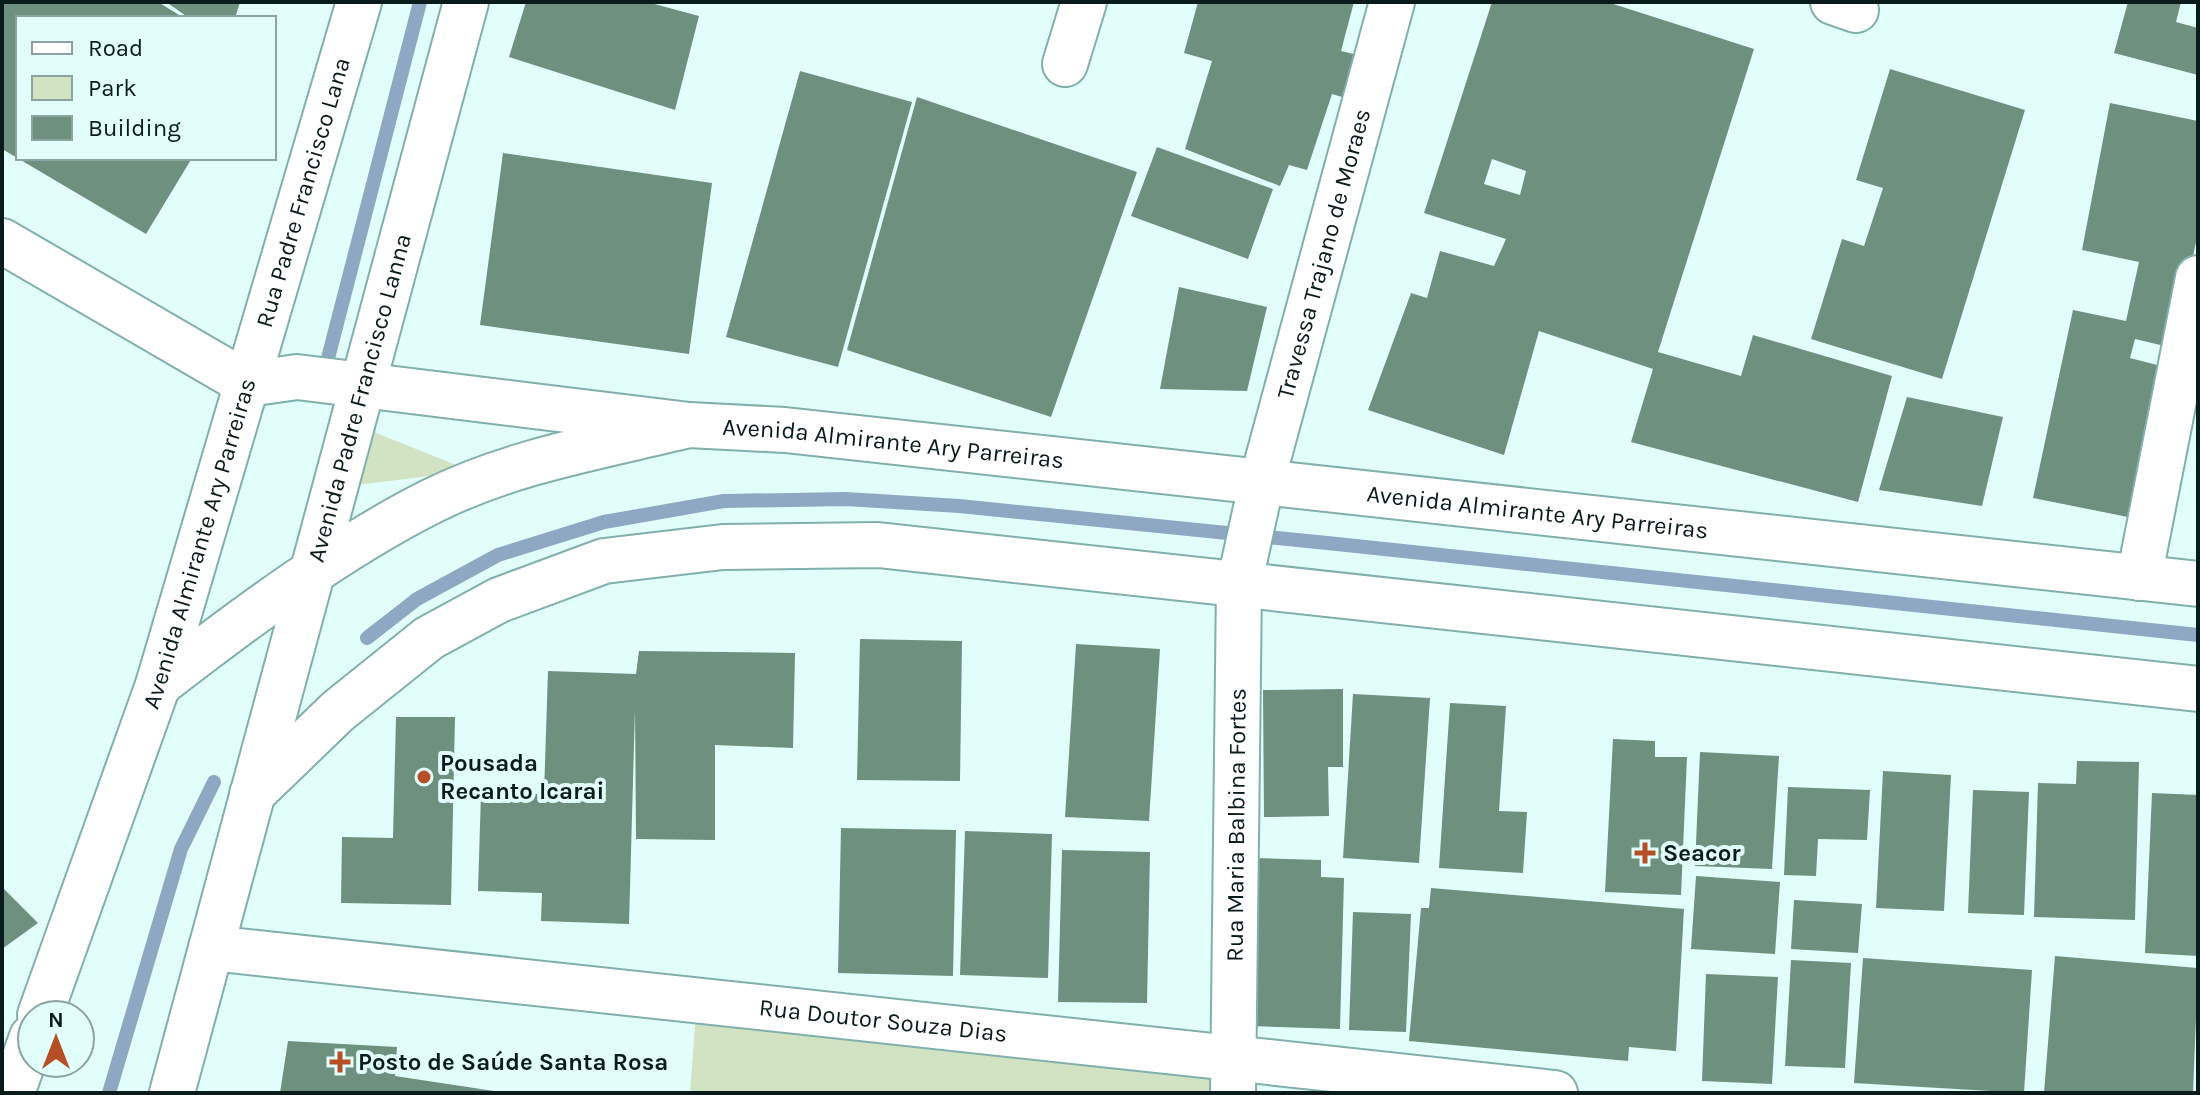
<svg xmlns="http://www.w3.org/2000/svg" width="2200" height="1095" font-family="Karla,sans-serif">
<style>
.green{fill:#d2e3c4}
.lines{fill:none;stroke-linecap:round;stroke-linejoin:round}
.stream{stroke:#8ea7c2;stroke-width:14}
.building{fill:#6e907e;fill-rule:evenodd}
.minor-casing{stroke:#81afac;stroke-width:48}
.major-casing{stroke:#81afac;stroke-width:48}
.minor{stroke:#fff;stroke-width:44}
.major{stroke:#fff;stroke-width:44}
.poi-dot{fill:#b54f25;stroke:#e1fefb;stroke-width:3}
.labels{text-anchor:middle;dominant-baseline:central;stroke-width:8;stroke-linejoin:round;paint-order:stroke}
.street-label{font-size:24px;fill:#091c1b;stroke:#e1fefb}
.poi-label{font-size:24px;font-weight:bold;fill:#091c1b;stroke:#e1fefb;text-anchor:start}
</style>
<rect width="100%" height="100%" fill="#e1fefb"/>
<g class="green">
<polygon points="364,428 471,471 348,486"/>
<polygon points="697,1000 1233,1058 1233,1093 690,1093"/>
</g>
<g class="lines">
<g class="stream">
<polyline points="326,366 420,2"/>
<polyline points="367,638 417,599 498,555 604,522 724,501 846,499 959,506 1337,544 2198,635"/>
<polyline points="109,1093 181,849 214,782"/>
</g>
</g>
<g class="building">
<polygon points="2,2 158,2 184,18 18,18 18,158 192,158 146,234 2,149"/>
<polygon points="166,2 240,2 235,18 189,18"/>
<polygon points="526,2 647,2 699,16 675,110 509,57"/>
<polygon points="1198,2 1354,2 1341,51 1366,57 1352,100 1332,94 1307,170 1289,165 1280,186 1185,149 1212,61 1184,53"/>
<path d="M1492 2H1607L1754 49 1658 352 1741 376 1753 335 1892 376 1858 502 1631 442 1653 369 1539 331 1504 455 1368 410 1411 293 1427 298 1440 251 1494 266 1506 239 1424 213ZM1492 159 1526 171 1520 195 1484 184Z"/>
<polygon points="2128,2 2181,2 2176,22 2198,28 2198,75 2114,53"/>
<polygon points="1890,69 2025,110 1942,379 1811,339 1842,239 1864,246 1883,188 1856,180"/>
<polygon points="800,71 912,102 838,367 726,337"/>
<polygon points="917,97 1137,172 1051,417 847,350"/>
<polygon points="2110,103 2198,121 2198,233 2173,348 2135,339 2130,358 2161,366 2133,518 2033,498 2073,310 2126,321 2139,262 2082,250"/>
<polygon points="1157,147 1273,189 1248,259 1131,216"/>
<polygon points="503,153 712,183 689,354 480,325"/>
<polygon points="1179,287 1267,307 1247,391 1160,389"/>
<polygon points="1907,397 2003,417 1982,506 1879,490"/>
<polygon points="860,639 962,641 960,781 857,780"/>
<polygon points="1076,644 1160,649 1149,821 1065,817"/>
<polygon points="639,651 795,653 793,748 715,745 715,840 636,839 635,709 629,924 541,921 542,893 478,891 481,793 544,794 548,671 636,674"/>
<polygon points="1343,689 1343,767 1328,767 1329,816 1264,817 1263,690"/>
<polygon points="1353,694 1430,698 1419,863 1343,858"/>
<polygon points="1450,703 1506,706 1499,811 1527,812 1523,873 1439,868"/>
<polygon points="396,717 455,717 451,905 341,903 342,837 393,838"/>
<polygon points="1613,739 1655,741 1655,757 1687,757 1681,895 1605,892"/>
<polygon points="1700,752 1779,756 1772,869 1695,866"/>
<polygon points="2077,761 2139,762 2135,920 2034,917 2038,783 2076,784"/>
<polygon points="1883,771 1951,775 1944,911 1876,908"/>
<polygon points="1788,787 1870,790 1867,840 1818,839 1816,876 1784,875"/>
<polygon points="1973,790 2029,792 2024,915 1968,913"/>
<polygon points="2152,793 2198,795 2198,956 2145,953"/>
<polygon points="841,828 956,830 953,976 838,973"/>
<polygon points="965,831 1052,834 1048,978 960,975"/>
<polygon points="1062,850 1150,852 1147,1003 1058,1002"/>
<polygon points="1255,858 1321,860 1321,877 1344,878 1340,1029 1251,1026"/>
<polygon points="1696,876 1780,882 1775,954 1691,949"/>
<polygon points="2,887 38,923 2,949"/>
<polygon points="1431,888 1684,909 1676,1051 1629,1047 1628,1061 1409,1041 1421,908 1429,908"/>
<polygon points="1794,900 1862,904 1858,953 1791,949"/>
<polygon points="1353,912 1411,914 1406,1032 1349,1030"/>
<polygon points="2055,956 2198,968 2193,1093 2044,1093"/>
<polygon points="1863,958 2032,970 2024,1093 1854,1083"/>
<polygon points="1791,960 1851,963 1845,1068 1785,1066"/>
<polygon points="1706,974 1778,977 1772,1084 1702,1081"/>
<polygon points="288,1041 397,1047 395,1076 507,1093 280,1093"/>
</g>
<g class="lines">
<defs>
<g id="minor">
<polyline points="1833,2 1856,10"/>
<polyline points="1065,64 1084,2"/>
<path id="s1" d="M2 241 248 384 297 377 689 425 785 430 2198 584"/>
<polyline points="2139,578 2198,278"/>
<polyline points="252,794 338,711 429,638 499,600 604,561 723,547 878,545 2198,689"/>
<path id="s2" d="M211 948 1555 1093"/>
<path id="s3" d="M1233 1093 1239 585 1262 481 1392 2"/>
</g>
<g id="major">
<path d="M158 685C241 621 338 548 432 501 512 461 603 446 689 425"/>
<path id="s4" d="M40 1015 158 685 359 2"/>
<polyline points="12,1093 32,1037"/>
<path id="s5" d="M172 1093 466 2"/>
</g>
</defs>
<use href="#minor" class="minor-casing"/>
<use href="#major" class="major-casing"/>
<use href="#minor" class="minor"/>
<use href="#major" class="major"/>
</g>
<g class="poi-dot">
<circle cx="424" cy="777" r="8"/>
<path d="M1641 841h8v8h8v8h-8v8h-8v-8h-8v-8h8z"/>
<path d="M336 1050h8v8h8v8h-8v8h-8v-8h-8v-8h8z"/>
</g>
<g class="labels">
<g class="street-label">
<text stroke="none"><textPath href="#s4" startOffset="864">Rua Padre Francisco Lana</textPath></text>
<text stroke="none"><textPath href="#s3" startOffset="850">Travessa Trajano de Moraes</textPath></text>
<text stroke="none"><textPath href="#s5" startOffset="720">Avenida Padre Francisco Lanna</textPath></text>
<text stroke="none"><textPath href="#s1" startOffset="934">Avenida Almirante Ary Parreiras</textPath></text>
<text stroke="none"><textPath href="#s1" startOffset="1582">Avenida Almirante Ary Parreiras</textPath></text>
<text stroke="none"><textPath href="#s4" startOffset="498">Avenida Almirante Ary Parreiras</textPath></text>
<text stroke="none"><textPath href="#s3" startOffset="268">Rua Maria Balbina Fortes</textPath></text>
<text stroke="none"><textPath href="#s2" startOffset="676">Rua Doutor Souza Dias</textPath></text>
</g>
<g class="poi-label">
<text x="440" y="763">Pousada<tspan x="440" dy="28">Recanto Icarai</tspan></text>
<text x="1663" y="853">Seacor</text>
<text x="358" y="1062">Posto de Saúde Santa Rosa</text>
</g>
</g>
<rect width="2200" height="1095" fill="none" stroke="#091c1b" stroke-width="8"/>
<rect x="16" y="16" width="260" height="144" fill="#e1fefb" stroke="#8ba4a1" stroke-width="2"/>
<rect x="32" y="42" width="40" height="12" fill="#ffffff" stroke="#8ba4a1" stroke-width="2"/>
<text x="88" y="56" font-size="24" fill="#091c1b">Road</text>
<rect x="32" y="76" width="40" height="24" fill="#d2e3c4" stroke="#8ba4a1" stroke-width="2"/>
<text x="88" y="96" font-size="24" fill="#091c1b">Park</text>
<rect x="32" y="116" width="40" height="24" fill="#6e907e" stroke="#8ba4a1" stroke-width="2"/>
<text x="88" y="136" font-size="24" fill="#091c1b">Building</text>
<g transform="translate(56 1039)"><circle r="38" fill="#e1fefb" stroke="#8ba4a1" stroke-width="2"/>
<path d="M0-6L14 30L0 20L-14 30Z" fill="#b54f25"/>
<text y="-12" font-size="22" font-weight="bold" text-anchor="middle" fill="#091c1b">N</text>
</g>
</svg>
